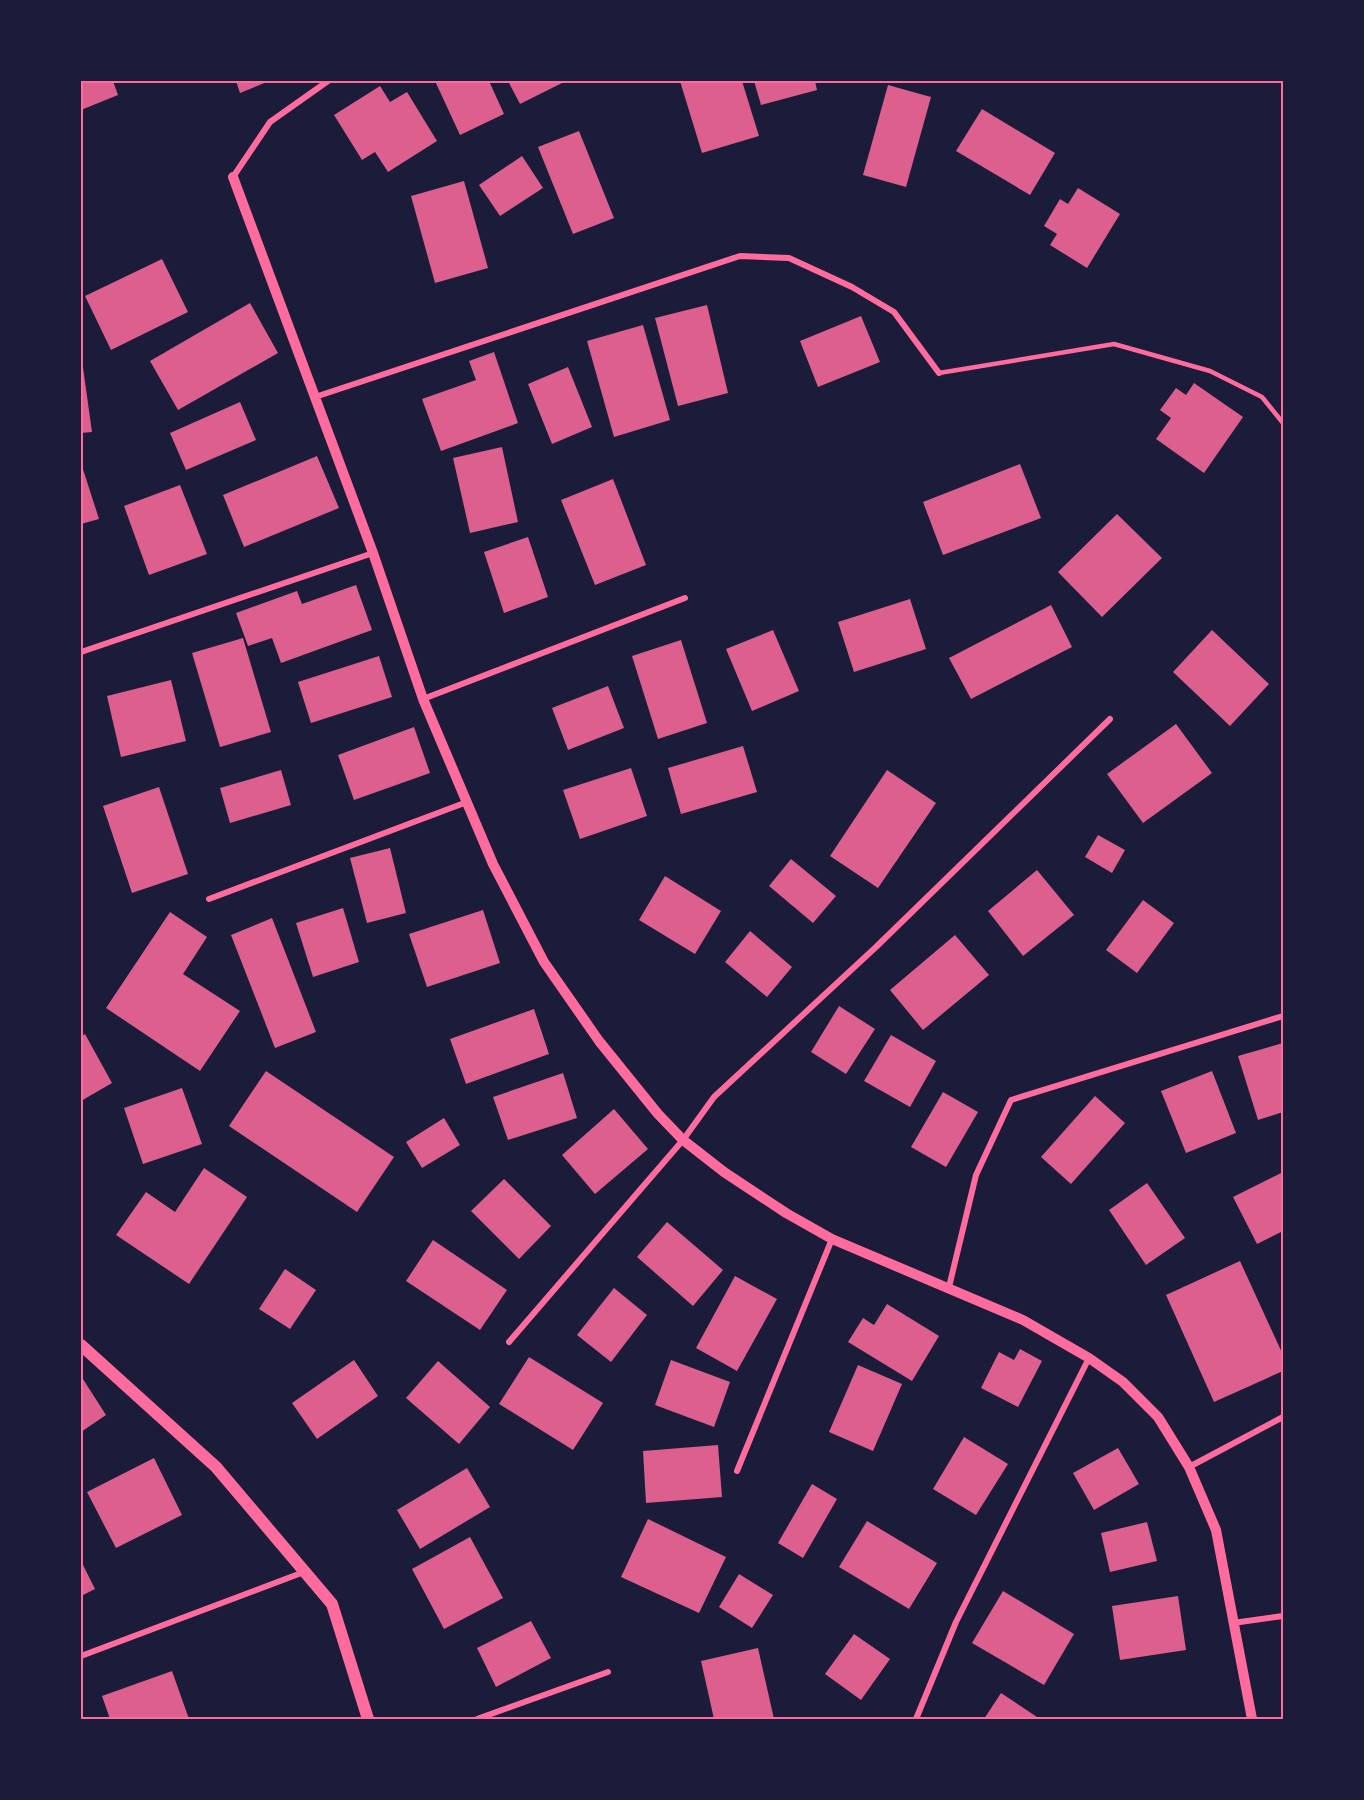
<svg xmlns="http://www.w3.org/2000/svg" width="1364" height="1800" font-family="'PT Serif',serif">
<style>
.building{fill:#dd5f8e}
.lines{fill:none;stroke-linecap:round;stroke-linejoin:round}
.service{stroke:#ff6b9d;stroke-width:4.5}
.minor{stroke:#ff6b9d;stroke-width:6}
.tertiary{stroke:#ff6b9d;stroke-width:10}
.secondary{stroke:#ff6b9d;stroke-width:12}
.neatline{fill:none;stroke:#ff6b9d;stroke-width:2}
</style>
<rect width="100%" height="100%" fill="#1b1b3a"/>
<g class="building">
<polygon points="81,81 113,81 118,95 81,110"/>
<polygon points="236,81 269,81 240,93"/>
<polygon points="435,81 489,81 504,114 460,135"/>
<polygon points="508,81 566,81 520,104"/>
<polygon points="680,81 742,81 759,136 702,153"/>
<polygon points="754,81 815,81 817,90 761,105"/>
<polygon points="888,85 931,97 906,187 863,175"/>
<polygon points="380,86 390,102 407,92 437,141 388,172 375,152 362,160 334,115"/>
<polygon points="982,109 1055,153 1030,195 956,151"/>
<polygon points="579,131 614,218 573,234 538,147"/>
<polygon points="522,156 543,188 500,216 479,185"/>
<polygon points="464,181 488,268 435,283 411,196"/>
<polygon points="1078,188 1120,214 1087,268 1050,245 1057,234 1044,226 1060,199 1068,204"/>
<polygon points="162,259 188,312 111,350 85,296"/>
<polygon points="250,303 278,353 178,410 150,361"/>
<polygon points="707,305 728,393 678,406 655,318"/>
<polygon points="861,316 880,362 818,387 800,341"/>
<polygon points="643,325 670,420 614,437 587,341"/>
<polygon points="494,352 518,423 441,451 422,399 476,380 469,361"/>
<polygon points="81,353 92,432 81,433"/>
<polygon points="568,367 592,427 552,444 528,384"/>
<polygon points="1194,383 1243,417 1204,473 1156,439 1171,418 1160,410 1176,388 1186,395"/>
<polygon points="240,402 256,440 186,470 170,433"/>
<polygon points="502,447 518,522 470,533 453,458"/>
<polygon points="317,456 339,508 244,547 223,495"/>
<polygon points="81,463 99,519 81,524"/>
<polygon points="1020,464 1041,518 943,555 923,502"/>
<polygon points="613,479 646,565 595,585 561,500"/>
<polygon points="180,485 207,554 149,575 124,506"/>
<polygon points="1117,514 1162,558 1102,617 1058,572"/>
<polygon points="528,537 548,597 504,613 484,552"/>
<polygon points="356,585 372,630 281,663 272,638 248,646 236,613 297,591 302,604"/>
<polygon points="910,599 926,649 854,672 838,622"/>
<polygon points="1051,605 1072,647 971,699 949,658"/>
<polygon points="773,630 799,691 752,711 726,649"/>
<polygon points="1212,630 1269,684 1230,726 1173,672"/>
<polygon points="243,638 271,732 220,747 192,653"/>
<polygon points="681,640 707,723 658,739 632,656"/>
<polygon points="379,656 392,697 311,723 298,682"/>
<polygon points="171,680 186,741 121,757 107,696"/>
<polygon points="608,686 624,728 568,750 552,708"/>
<polygon points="1176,724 1212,773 1143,823 1107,774"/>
<polygon points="414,727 430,773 354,800 338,755"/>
<polygon points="743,746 757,792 681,814 668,768"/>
<polygon points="631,768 647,816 580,839 563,790"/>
<polygon points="281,770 291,805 230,823 220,788"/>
<polygon points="887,770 936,803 878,888 830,856"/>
<polygon points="159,787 188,874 132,893 103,806"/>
<polygon points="1098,835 1125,850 1112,873 1085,857"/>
<polygon points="390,848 406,913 367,923 350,858"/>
<polygon points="791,859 836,896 813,923 769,886"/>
<polygon points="1037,870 1074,915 1023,956 988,911"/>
<polygon points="665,876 721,911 695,954 639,920"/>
<polygon points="1143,900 1174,923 1137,973 1106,950"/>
<polygon points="343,908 359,962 313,977 296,923"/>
<polygon points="483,910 500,963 427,987 409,934"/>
<polygon points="170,912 207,937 183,974 240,1011 200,1071 106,1008"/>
<polygon points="272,918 316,1032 275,1048 231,935"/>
<polygon points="750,931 792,967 767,997 725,962"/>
<polygon points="955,935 989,975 923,1030 890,990"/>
<polygon points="839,1006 875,1029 846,1074 811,1052"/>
<polygon points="534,1009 549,1054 466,1084 450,1039"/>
<polygon points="85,1034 112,1083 81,1101 81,1037"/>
<polygon points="891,1035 936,1061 910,1107 864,1081"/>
<polygon points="1283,1043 1283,1112 1258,1120 1238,1056"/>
<polygon points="266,1071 394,1157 357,1212 229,1126"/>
<polygon points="1212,1071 1236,1133 1186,1153 1161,1091"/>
<polygon points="563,1073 577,1118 508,1140 493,1097"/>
<polygon points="182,1088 202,1144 143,1164 124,1108"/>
<polygon points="943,1092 978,1112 946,1167 911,1147"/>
<polygon points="1095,1096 1125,1123 1071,1184 1041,1157"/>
<polygon points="614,1109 648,1149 595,1194 562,1155"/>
<polygon points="444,1118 460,1145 422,1168 406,1142"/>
<polygon points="204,1168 247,1197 189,1284 116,1235 146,1192 175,1212"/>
<polygon points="1283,1172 1283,1231 1257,1244 1233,1197"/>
<polygon points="504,1179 551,1226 519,1259 471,1211"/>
<polygon points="1147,1183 1185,1238 1146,1265 1109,1210"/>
<polygon points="667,1222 723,1270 693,1306 637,1257"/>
<polygon points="433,1240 507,1290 480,1330 406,1281"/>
<polygon points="1240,1261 1283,1355 1283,1371 1214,1402 1166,1295"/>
<polygon points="285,1269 316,1290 290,1329 259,1309"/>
<polygon points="735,1276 777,1299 737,1371 696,1348"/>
<polygon points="614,1288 647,1315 611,1362 577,1335"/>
<polygon points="887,1304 939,1336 912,1381 848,1342 863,1318 874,1325"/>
<polygon points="1020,1349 1042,1361 1018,1407 981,1388 999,1352 1014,1360"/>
<polygon points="529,1357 603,1403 573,1450 499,1404"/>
<polygon points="354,1360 378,1396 317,1439 292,1403"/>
<polygon points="671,1360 730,1382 714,1427 655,1405"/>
<polygon points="438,1361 490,1407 459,1444 406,1398"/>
<polygon points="858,1365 902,1384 873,1451 829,1432"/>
<polygon points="81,1376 106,1415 81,1432"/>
<polygon points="964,1437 1008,1464 976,1515 933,1489"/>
<polygon points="718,1445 722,1497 646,1503 643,1451"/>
<polygon points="1118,1448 1139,1484 1094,1510 1073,1473"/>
<polygon points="154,1458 182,1515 116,1548 87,1492"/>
<polygon points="467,1468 490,1507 420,1549 397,1510"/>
<polygon points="812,1484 837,1499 803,1558 778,1543"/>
<polygon points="648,1519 726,1557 699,1613 621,1577"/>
<polygon points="867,1521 937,1563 909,1609 839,1567"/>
<polygon points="1147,1522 1157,1561 1110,1572 1101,1533"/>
<polygon points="470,1537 503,1598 444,1629 412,1569"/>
<polygon points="81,1561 95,1589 81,1596"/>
<polygon points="739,1574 773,1595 752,1628 719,1607"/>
<polygon points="1003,1591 1074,1634 1044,1685 972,1643"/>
<polygon points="1178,1596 1186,1650 1120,1660 1112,1606"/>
<polygon points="531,1621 551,1658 496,1687 477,1648"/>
<polygon points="854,1634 890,1659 861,1700 825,1674"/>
<polygon points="758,1648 774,1719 714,1719 701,1661"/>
<polygon points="172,1671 189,1719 110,1719 102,1696"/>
<polygon points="1001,1693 1040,1719 984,1719"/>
</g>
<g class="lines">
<polyline class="service" points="939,373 1114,344 1210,371 1262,397 1283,423"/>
<g class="minor">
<polyline points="233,177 270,122 328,81"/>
<polyline points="315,397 740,256 789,258 852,287 894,312 939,373"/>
<polyline points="81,652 373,553"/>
<polyline points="423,699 685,598"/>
<polyline points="209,899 467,802"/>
<polyline points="949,1287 976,1175 1011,1100 1283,1016"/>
<polyline points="509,1342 683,1140 714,1097 876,947 1110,719"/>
<polyline points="1189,1467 1283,1417"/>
<polyline points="737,1471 832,1239"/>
<polyline points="1233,1623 1283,1616"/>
<polyline points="81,1656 304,1572"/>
<polyline points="477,1719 608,1672"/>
<polyline points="916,1719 956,1622 1089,1358"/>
</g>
<polyline class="tertiary" points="233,177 373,553 423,699 493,864 544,962 599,1041 658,1114 683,1140 724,1172 786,1213 832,1239 1023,1320 1089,1358 1123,1382 1158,1417 1189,1467 1216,1530 1252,1719"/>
<polyline class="secondary" points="81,1345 216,1467 332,1604 368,1719"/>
</g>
<rect width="1364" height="1800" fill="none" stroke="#1b1b3a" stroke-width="165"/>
<rect x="82" y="82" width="1200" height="1636" class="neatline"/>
</svg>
